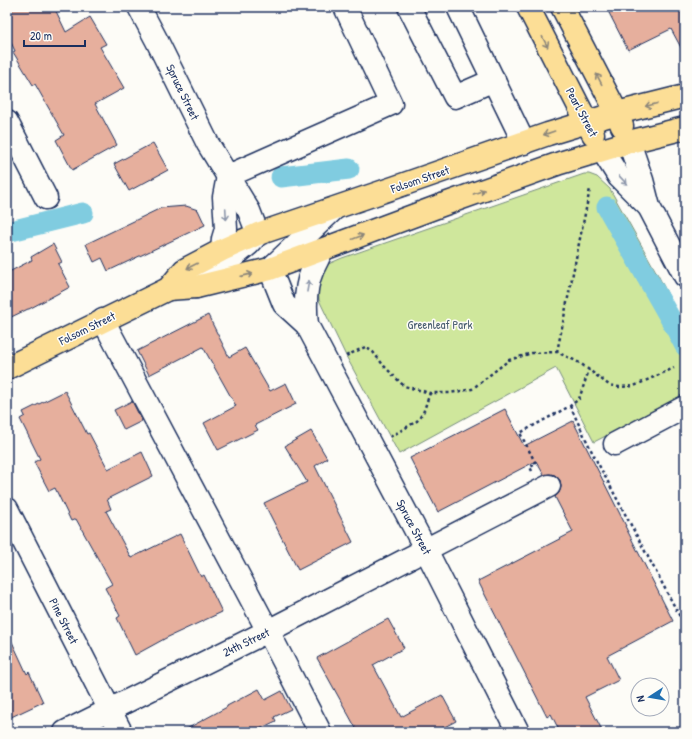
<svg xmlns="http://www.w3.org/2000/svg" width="692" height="739" font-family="'Patrick Hand',sans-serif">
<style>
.green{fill:#cfe79c;stroke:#758b7d}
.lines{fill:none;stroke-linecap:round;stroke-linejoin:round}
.canal{stroke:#80cce0;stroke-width:21}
.building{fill:#e6af9d;stroke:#1b2f5e}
.minor-casing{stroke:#1b2f5e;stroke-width:25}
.major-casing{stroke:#1b2f5e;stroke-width:25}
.path{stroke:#1b2f5e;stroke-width:2.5;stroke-dasharray:3 3;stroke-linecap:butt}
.minor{stroke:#fdfcf7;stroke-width:22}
.major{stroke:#fcde96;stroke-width:22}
.oneway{stroke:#8c867a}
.oneway2{stroke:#8c96aa}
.labels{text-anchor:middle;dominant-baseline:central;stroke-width:3;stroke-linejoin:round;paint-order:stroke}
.street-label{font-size:12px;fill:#1b2f5e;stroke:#fdfcf7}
.park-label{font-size:12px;fill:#485d6e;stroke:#fdfcf7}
</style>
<rect width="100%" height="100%" fill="#fdfcf7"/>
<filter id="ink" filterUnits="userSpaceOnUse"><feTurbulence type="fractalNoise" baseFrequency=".025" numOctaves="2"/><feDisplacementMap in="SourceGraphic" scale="8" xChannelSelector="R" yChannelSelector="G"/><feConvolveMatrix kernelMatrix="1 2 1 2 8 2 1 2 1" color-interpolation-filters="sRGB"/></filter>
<g filter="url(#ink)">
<polygon class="green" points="584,174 589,174 597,177 610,189 658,275 685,328 685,395 594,442 556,368 399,454 346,356 319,300 318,285 326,265 342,258"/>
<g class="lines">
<g class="canal">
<polyline points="281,177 349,169"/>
<polyline points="607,207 674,325 685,346"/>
<polyline points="7,232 83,213"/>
</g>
</g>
<g class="building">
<polygon points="7,7 54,7 66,32 90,17 106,44 100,47 124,88 95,104 117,145 72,170 56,140 64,135 35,84 33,85 13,52 15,51 7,34"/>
<polygon points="606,7 685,7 685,55 671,29 628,50"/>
<polygon points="153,143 168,170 129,191 114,164"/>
<polygon points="186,206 198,210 205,225 108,271 102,258 94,262 86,244 161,208"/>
<polygon points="53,244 62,262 58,264 70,287 29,309 28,309 7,319 7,273 32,260 31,257"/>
<polygon points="208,315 229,357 245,348 270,391 286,383 296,404 255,425 258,430 218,450 204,423 236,406 203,347 149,375 137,351"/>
<polygon points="65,391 87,434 89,433 108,469 142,452 153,476 107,499 111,509 106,511 131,558 180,534 201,577 204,575 222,612 166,638 135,655 117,618 120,616 105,588 112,584 76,519 71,521 55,488 49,491 34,462 40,459 20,419 25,416 23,412"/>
<polygon points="132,401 142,421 124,430 114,410"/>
<polygon points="505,409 524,446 573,421 626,526 625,526 673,621 607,656 619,680 585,697 603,732 560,732 551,714 547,717 478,581 573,532 555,497 559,493 561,487 560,480 555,475 550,474 544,475 536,461 438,512 410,458"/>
<polygon points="311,431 327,458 315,466 353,542 298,570 264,503 307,482 285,446"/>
<polygon points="388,619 404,648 373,665 401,717 442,695 456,721 435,732 358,732 317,658"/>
<polygon points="7,631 27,674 29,672 43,702 7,719"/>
<polygon points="259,689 265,700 282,691 291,709 274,717 276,721 253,732 181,732 227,707 227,706"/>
</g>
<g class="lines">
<defs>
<g id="minor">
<polyline points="139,7 157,41 208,144 249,211 258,234 249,244 196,287"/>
<polyline points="409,7 455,97 494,80"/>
<polyline points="458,7 524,143"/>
<polyline points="7,122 46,198"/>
<polyline points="629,142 642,180 649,207 685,276"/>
<polyline points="602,150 619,177 648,206"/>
<polyline points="228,176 391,104 345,7"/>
<polyline points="334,209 270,269 284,304 307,325 426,550 518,732"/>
<polyline points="222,250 223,239 226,229 224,197 228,176"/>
<polyline points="103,320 268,631 320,732"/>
<path d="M307 325C305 307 305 287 312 271 315 264 319 257 322 250"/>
<polyline points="615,444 685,407"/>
<polyline points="7,509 121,732"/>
<polyline points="65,732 268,631 549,486"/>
</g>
<g id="major">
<polyline points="528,7 593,134"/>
<polyline points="562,7 617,113 622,126"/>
<polyline points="168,289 196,287 270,269 442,205 560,163 629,142 685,128"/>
<polyline points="7,368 168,289 184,270 222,250 258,234 396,187 548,134 617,113 685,96"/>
</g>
</defs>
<use href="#minor" class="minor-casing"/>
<use href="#major" class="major-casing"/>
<g class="path">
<polyline points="557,352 590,189"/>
<polyline points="346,356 365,347 373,352 384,366 404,386 430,393 450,393 472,389 509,360 532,353 557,352 580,363 609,385 619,387 634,386 674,368"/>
<polyline points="570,406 593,454 685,626"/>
<polyline points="390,437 417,421 423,413 430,393"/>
<polyline points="532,471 530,467 536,464 520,433 570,406 579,399 589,370"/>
</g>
<use href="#minor" class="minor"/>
<use href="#major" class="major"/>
</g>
<defs><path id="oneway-shaft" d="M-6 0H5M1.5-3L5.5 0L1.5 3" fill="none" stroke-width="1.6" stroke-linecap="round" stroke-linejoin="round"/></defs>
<g class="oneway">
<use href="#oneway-shaft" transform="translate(545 42) rotate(63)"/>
<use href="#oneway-shaft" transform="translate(599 79) rotate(-117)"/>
<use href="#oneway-shaft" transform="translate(651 105) rotate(166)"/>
<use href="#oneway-shaft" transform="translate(549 133) rotate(161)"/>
<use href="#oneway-shaft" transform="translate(479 192) rotate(-20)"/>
<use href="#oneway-shaft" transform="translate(358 237) rotate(-21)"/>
<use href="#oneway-shaft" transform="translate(192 266) rotate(153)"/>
<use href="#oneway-shaft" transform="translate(247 275) rotate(-13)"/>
</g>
<g class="oneway2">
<use href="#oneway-shaft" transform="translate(623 180) rotate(47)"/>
<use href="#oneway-shaft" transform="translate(226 214) rotate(87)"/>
<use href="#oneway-shaft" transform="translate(308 286) rotate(-80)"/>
</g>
</g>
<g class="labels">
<g class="street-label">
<text transform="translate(183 92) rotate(64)">Spruce Street</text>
<text transform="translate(582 112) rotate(62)">Pearl Street</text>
<text transform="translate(420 179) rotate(-19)">Folsom Street</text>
<text transform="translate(87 328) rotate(-26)">Folsom Street</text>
<text transform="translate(414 527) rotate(62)">Spruce Street</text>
<text transform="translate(64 621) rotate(63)">Pine Street</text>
<text transform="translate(246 642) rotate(-26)">24th Street</text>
</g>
<g class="park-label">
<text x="440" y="324">Greenleaf Park</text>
</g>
</g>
<rect width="692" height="739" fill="none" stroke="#fdfcf7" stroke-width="24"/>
<rect x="12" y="12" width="668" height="715" fill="none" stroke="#1b2f5e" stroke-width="1.5" filter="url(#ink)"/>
<g transform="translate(650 697) rotate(258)"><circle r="19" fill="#fdfcf7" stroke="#a3aaba"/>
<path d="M0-3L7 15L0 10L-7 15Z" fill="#1f6fb2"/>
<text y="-6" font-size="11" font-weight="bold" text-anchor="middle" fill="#1b2f5e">N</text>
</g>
<path d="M24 40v6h61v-6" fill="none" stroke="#1b2f5e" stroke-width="2"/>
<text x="30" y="40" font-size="12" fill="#1b2f5e" stroke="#fdfcf7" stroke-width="3" paint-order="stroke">20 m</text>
</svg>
